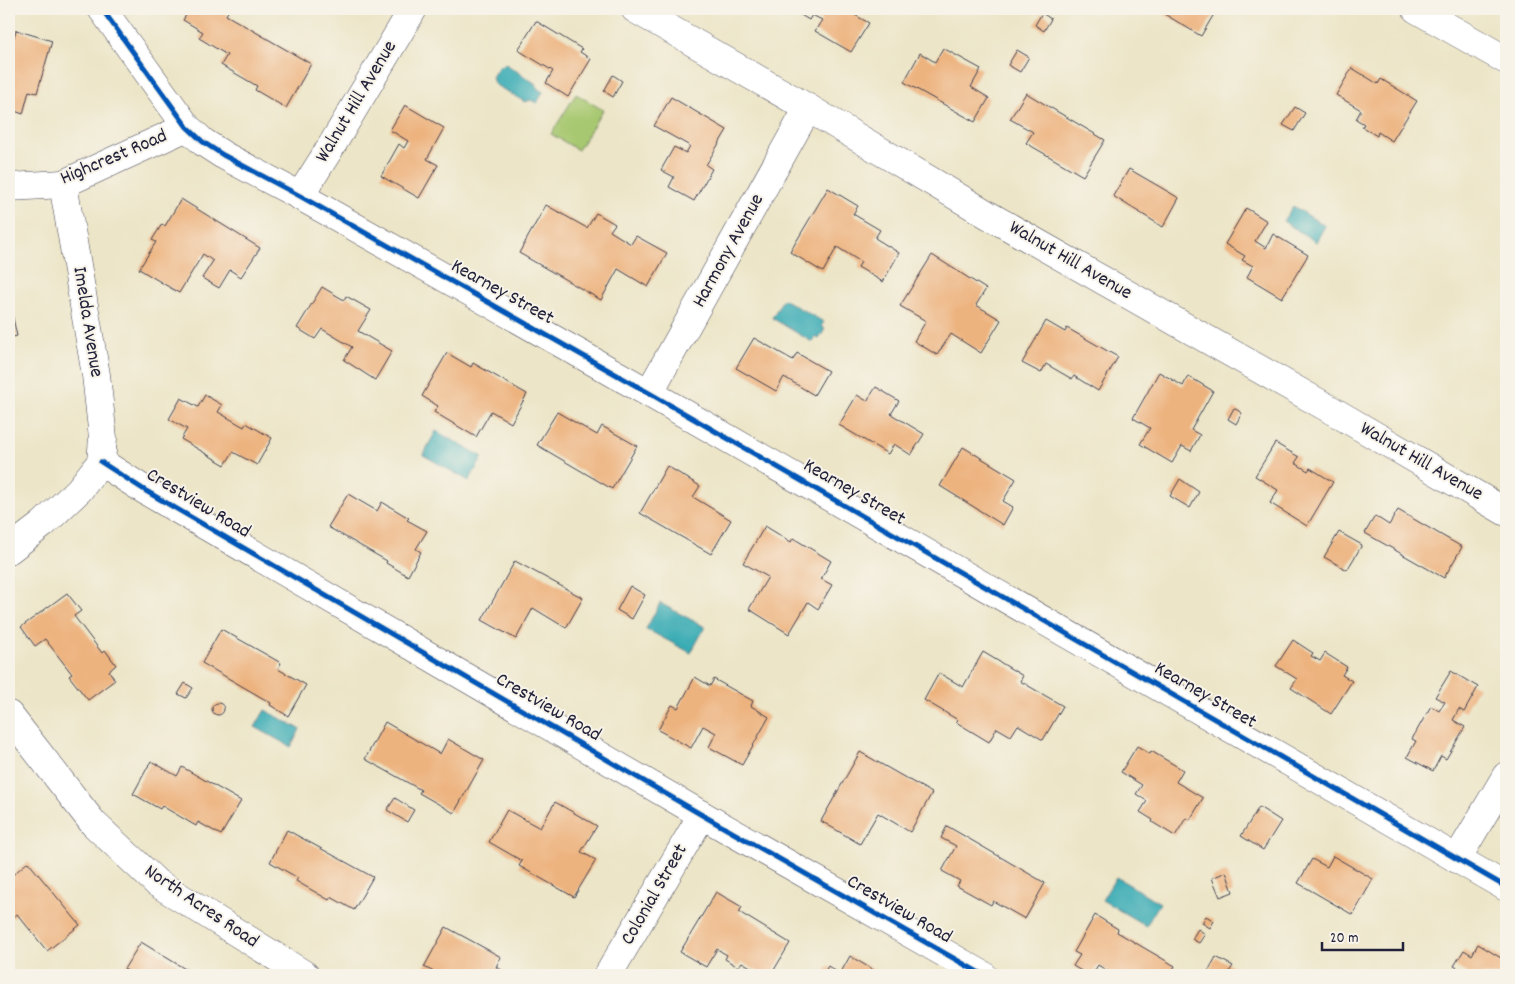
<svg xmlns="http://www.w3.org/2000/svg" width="1515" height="984" font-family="Dekko,sans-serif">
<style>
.green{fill:#a7c870;stroke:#647556}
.water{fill:#39abb4;stroke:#2e6678}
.building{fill:#edb37f}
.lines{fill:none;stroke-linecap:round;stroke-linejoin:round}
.minor-casing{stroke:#403f50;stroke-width:29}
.minor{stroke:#fff;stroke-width:28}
.cycleway-casing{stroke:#f7f3e8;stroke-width:8}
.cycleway{stroke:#0057b8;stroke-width:5}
.labels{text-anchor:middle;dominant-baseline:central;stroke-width:4;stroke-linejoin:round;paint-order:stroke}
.street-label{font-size:20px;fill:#22223b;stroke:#f7f3e8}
</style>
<rect width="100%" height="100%" fill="#f7f3e8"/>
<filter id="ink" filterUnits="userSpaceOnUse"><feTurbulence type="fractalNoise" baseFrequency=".02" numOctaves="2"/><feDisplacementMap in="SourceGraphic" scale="10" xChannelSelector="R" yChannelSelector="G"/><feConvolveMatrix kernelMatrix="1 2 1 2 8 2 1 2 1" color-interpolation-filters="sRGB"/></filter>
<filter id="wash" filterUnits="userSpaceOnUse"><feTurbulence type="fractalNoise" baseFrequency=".0096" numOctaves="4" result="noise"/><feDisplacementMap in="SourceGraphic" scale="20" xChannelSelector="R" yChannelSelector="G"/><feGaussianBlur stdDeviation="1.12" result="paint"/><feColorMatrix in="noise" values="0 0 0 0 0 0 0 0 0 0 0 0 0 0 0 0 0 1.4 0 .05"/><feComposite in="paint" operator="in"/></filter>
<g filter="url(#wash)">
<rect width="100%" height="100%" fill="#ece5c7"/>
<polygon class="green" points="576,94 603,110 578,150 551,134"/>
<g class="water">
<polygon points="506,64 536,84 538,89 543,92 537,103 531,100 525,102 494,84 492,77 499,66"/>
<polygon points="1293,206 1325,226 1316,242 1283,221"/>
<polygon points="783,299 824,322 821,326 825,329 819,339 815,337 812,342 772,318"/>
<polygon points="436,431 483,457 469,481 423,455"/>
<polygon points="660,603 705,627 691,653 646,629"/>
<polygon points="265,710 300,729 291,747 255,727"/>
<polygon points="1116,877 1160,903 1146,926 1102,900"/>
</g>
<g id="blocks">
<g class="building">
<polygon points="190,9 226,9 229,10 226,15 311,64 286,108 255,90 257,86 221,65 227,55 199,38 203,32 183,20"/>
<polygon points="791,9 844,9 869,23 851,52 815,31 822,20 812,15 809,20"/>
<polygon points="1156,9 1217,9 1201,36"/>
<polygon points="1042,13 1051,19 1044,31 1035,25"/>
<polygon points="536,21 582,49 580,52 591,59 568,97 546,83 553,71 518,50"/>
<polygon points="16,30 52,41 37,93 29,91 23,114 9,109 9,55"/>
<polygon points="943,48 981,69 971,87 989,98 975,122 904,82 920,53 935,62"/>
<polygon points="1017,50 1029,57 1020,72 1008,65"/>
<polygon points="1352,68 1378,84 1381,79 1417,101 1392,141 1378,132 1377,136 1362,127 1364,124 1356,119 1361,110 1336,95"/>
<polygon points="613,75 622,81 613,97 604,91"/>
<polygon points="1026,93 1105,140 1083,176 1026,143 1033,132 1010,119"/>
<polygon points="671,97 727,130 706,165 712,169 694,201 669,187 674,177 661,170 674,147 686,153 690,146 654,126"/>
<polygon points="405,105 444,128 427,159 438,165 419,198 381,176 399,144 404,148 408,141 390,130"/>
<polygon points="1295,107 1305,113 1294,131 1283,125"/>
<polygon points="1129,169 1179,198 1163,227 1113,196"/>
<polygon points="828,188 858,206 853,214 880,230 875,238 899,253 883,282 858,267 861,262 837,247 823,272 790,252"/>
<polygon points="181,199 260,248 241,277 230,270 219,288 202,278 213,261 203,254 179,293 139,269 156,242 152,240 162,224 165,226"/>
<polygon points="546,205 587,228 596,213 615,224 610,231 631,244 636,236 667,253 648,287 618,269 601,300 519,253"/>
<polygon points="1246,208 1267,221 1255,241 1266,248 1273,234 1308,255 1282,298 1247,277 1253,266 1242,260 1245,256 1225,244"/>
<polygon points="932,255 986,289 976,305 1001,320 981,353 951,334 937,355 914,341 926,321 900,306"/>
<polygon points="322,287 344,300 346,296 371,310 358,331 392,351 375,380 344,360 352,347 322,329 315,339 297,328"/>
<polygon points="9,300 17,336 9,338"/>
<polygon points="1046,321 1065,332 1067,328 1118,357 1098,391 1074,376 1072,379 1046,364 1041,373 1022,363"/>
<polygon points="754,338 793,360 797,353 828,371 814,395 784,377 776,391 736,368"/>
<polygon points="447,353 471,367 473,363 527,394 511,423 491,411 476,437 434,412 438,406 422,396"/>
<polygon points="1159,372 1183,386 1188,376 1213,391 1191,430 1200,435 1191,451 1182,446 1172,463 1140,444 1150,428 1133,418"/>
<polygon points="876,387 899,401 891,414 924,434 911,455 894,444 888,454 839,425 857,395 867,401"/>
<polygon points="205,395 222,405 218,412 244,427 246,423 272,438 257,465 233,452 225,465 181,439 187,429 169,419 181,398 198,407"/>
<polygon points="1234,408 1242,413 1236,424 1228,419"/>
<polygon points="557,412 597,435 602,426 637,446 612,489 537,445"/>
<polygon points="1275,443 1299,457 1295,463 1308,471 1310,468 1333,482 1307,526 1270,503 1278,490 1255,476"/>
<polygon points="963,447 1016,479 1003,501 1013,507 1003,525 940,486"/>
<polygon points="667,466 700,486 693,497 731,520 711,554 640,513"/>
<polygon points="1180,479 1199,492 1190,508 1170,496"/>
<polygon points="348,494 377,511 382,502 409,518 407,520 427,531 416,549 421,552 408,576 386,563 387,561 328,527"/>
<polygon points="1398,510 1462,547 1444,578 1365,533 1375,516 1389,525"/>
<polygon points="765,526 791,542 793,538 831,561 821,579 832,585 818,609 808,602 789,634 749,609 768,577 743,563"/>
<polygon points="1339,532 1362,545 1347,570 1324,557"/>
<polygon points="515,561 583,598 566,628 533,608 516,639 482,620"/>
<polygon points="630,586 645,595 632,619 617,610"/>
<polygon points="67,593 81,611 74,616 102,653 105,650 116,665 109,671 115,680 88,700 69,676 72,674 45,639 35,646 21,627"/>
<polygon points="221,629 281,663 278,669 306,685 288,716 270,705 271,703 202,663"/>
<polygon points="1293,640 1313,653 1311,656 1320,661 1325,653 1347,667 1342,675 1352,681 1331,714 1291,688 1297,679 1276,666"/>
<polygon points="983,652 1023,676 1020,681 1063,706 1043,740 1018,725 1011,736 997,728 989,742 956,722 958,720 924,700 939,673 963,687"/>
<polygon points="1451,671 1478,687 1464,712 1459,709 1453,720 1465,727 1446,759 1441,756 1433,771 1407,757 1416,741 1412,739 1431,706 1439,711 1445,702 1435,697"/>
<polygon points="695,677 710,686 714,679 753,701 751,706 769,717 742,765 709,747 716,733 703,726 691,748 658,730 672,705 678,708"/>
<polygon points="185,683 193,688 186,698 178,694"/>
<circle cx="218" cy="709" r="6"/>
<polygon points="385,722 440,754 448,739 484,760 454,813 419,793 421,790 365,759"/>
<polygon points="1137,746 1150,754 1151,751 1183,770 1176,782 1203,798 1190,820 1186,818 1175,836 1152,822 1153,820 1140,812 1147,801 1136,794 1142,785 1121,772"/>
<polygon points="860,752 932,793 910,832 878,813 860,844 821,821"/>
<polygon points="151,761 177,776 182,767 241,801 221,835 198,822 196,826 162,806 160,809 133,794"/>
<polygon points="395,798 414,810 407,822 387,810"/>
<polygon points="555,802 597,826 581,852 596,860 574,897 519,866 522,861 489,842 507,810 540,828"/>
<polygon points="1259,807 1281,821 1263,850 1241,836"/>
<polygon points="947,826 1045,883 1025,919 993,901 991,905 957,886 960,881 942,871 956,846 941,838"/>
<polygon points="287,830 373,877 354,910 331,897 329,900 296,881 298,878 270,862"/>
<polygon points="1333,856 1373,879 1353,915 1298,883 1312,859 1327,867"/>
<polygon points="28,862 80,925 47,951 17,914 12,918 9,914 9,878"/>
<polygon points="1226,872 1233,892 1220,897 1212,878"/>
<polygon points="716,892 742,907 739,912 790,943 771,975 764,975 742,962 738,967 725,959 727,955 717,949 706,967 680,952"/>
<polygon points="1095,915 1118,929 1117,932 1175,966 1170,975 1114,975 1098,965 1092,975 1088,975 1073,966 1080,955 1074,952"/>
<polygon points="1206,916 1214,921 1210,928 1202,923"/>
<polygon points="446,927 501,957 496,967 511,975 440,975 424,967"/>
<polygon points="1198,929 1205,934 1199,943 1192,939"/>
<polygon points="141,942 195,975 134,975 124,969"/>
<polygon points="1478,944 1506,961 1506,975 1470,975 1454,966 1464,950 1472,955"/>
<polygon points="850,956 875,971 872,975 823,975 828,966 840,974"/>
<polygon points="1216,957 1233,966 1227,975 1206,975"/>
</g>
</g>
</g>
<g filter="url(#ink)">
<use href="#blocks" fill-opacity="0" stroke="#403f50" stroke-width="1"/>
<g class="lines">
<defs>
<g id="minor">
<polyline points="102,9 187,127 203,142 223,155 300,196 649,393 1506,887"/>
<polyline points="635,9 808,108 995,219 1328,408 1506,512"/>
<polyline points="1416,9 1506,60"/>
<polyline points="63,184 96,375 103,438 101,462"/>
<polyline points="9,187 63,184 187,127"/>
<polyline points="300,196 332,145 413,9"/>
<polyline points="649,393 808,108"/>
<polyline points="101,462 146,491 702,815 983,975"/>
<polyline points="9,550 43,524 79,490 101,462"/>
<polyline points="9,715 93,823 157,883 305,975"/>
<polyline points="1457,859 1506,776"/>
<polyline points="608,975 702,815"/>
</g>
</defs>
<use href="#minor" class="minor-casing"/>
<use href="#minor" class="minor"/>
<defs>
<g id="cycleway">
<polyline points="102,9 187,127 203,142 223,155 300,196 649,393 1506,887"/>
<polyline points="101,462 146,491 702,815 983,975"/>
</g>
</defs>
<use href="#cycleway" class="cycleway-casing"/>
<use href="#cycleway" class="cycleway"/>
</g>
</g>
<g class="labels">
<g class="street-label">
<text transform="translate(357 102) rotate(-59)">Walnut Hill Avenue</text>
<text transform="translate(114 158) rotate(-23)">Highcrest Road</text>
<text transform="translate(729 251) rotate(-61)">Harmony Avenue</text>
<text transform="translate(1070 261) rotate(30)">Walnut Hill Avenue</text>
<text transform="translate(502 293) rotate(29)">Kearney Street</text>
<text transform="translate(87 322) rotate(81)">Imelda Avenue</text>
<text transform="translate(1421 462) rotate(30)">Walnut Hill Avenue</text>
<text transform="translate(854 493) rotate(30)">Kearney Street</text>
<text transform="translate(198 504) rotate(31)">Crestview Road</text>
<text transform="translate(1205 696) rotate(30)">Kearney Street</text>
<text transform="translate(548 708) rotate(30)">Crestview Road</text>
<text transform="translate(655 895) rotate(-60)">Colonial Street</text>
<text transform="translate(201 907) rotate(34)">North Acres Road</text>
<text transform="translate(899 910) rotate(30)">Crestview Road</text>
</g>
</g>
<rect width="1515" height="984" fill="none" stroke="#f7f3e8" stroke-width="30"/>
<path d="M1322 942v8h81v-8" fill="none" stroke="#22223b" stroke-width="2.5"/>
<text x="1330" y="942" font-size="15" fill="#22223b" stroke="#f7f3e8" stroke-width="4" paint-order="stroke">20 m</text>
</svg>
